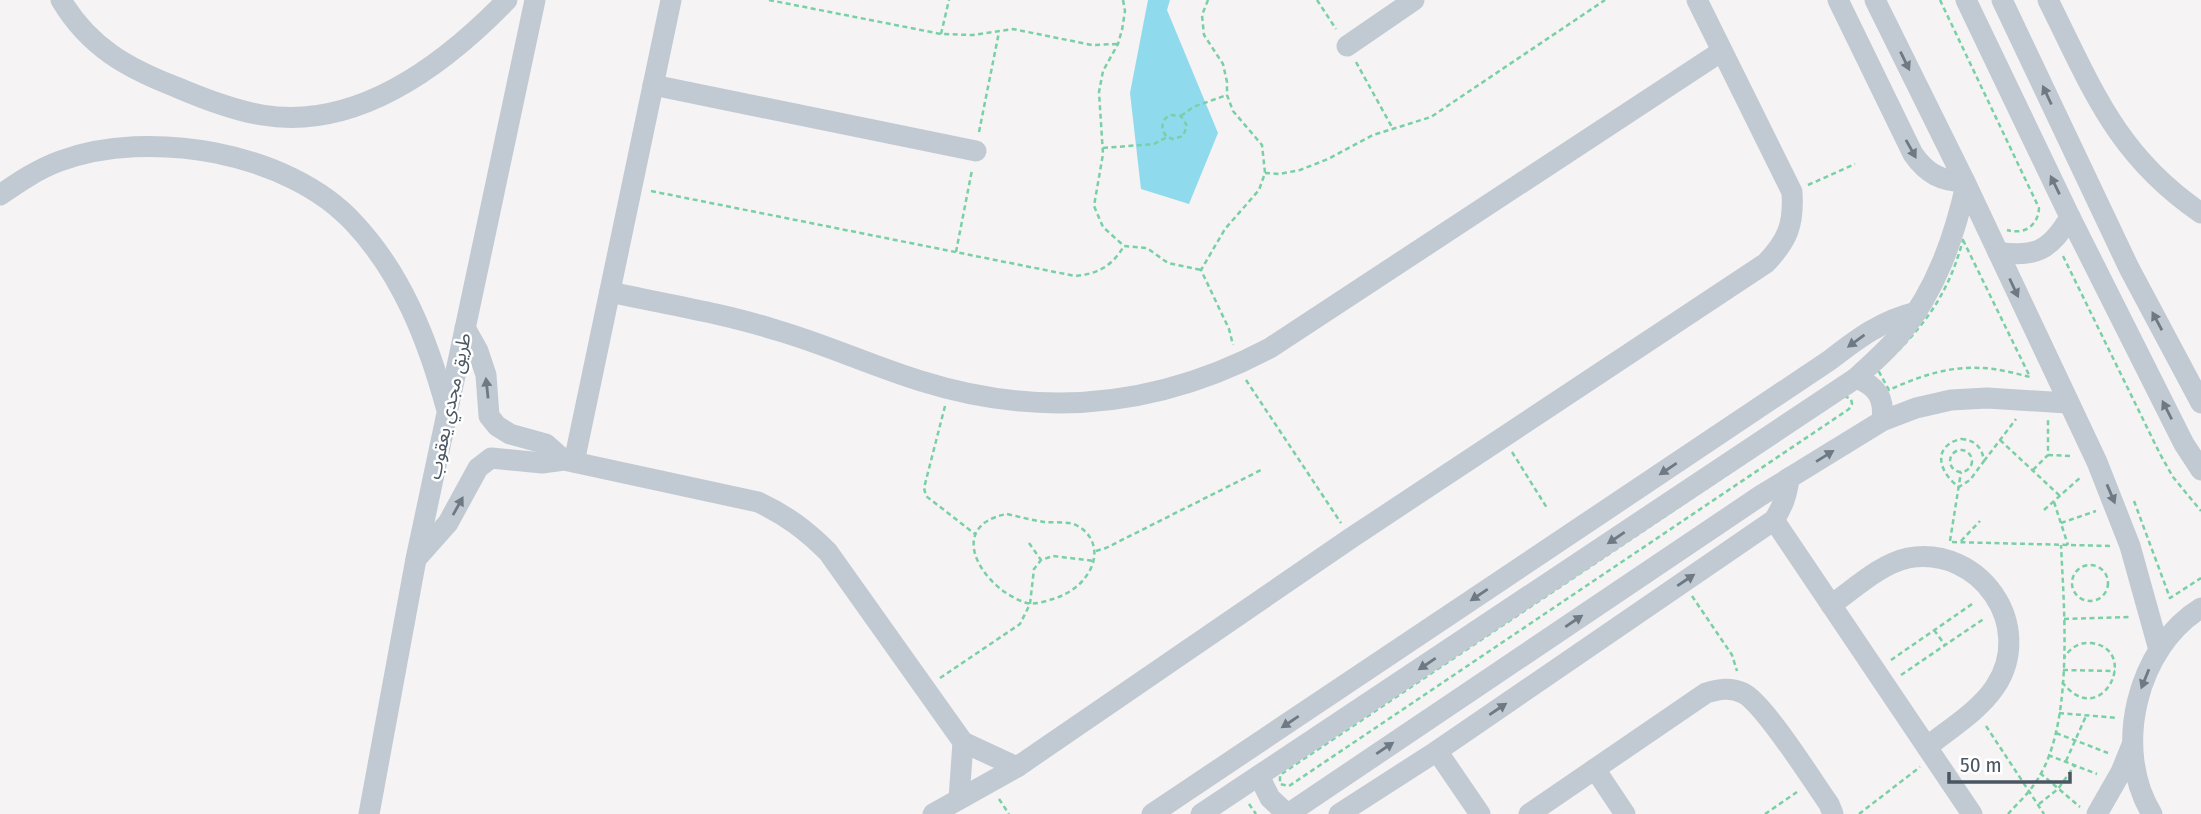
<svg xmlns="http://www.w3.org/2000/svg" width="2201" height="814" font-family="'Fira Sans Condensed','Noto Sans Arabic',sans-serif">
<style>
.water{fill:#90daee}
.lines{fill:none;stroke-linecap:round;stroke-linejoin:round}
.path{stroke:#7ad0a6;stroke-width:2.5;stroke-dasharray:5 3.5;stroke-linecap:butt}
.minor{stroke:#c1cad2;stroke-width:21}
.oneway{fill:#6e7983}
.labels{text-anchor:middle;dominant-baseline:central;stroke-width:5;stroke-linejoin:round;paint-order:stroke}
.street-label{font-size:19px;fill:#4a5661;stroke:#fff}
</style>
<rect width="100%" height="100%" fill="#f5f3f3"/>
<polygon class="water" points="1148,0 1170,0 1167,10 1218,133 1189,204 1141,189 1130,93"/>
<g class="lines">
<g class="path">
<polyline points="769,0 941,34 973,35 1013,29 1092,45 1118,44"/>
<polyline points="1123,0 1125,11 1122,30 1118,44 1103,71 1099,92 1103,154 1094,206 1103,227 1124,246 1147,248 1168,263 1201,270"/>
<polyline points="1208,0 1202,15 1204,35 1223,64 1227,82 1227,95 1233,111 1262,145 1265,173 1259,190 1225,229 1201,270 1229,329 1233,345"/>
<polyline points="1317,0 1336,29"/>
<path d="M1940 0 2039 208C2038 226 2024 235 2007 230"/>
<polyline points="941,34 949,0"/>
<polyline points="1356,62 1393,129"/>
<polyline points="1181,116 1193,107 1227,95"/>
<polyline points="979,132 999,32"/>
<path d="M1103 148 1154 144 1167 137 1173 139 1183 136 1187 126 1181 116 1170 115C1161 120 1160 129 1167 137"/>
<polyline points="1265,173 1279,174 1300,170 1328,159 1373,135 1431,117 1605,0"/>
<polyline points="1808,185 1855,164"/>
<path d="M651 191 1075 276C1098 274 1112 266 1124 246"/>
<path d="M1963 240 2030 377C2014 373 1996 368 1980 368 1949 366 1917 377 1889 390L1878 370C1921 330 1947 299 1963 240Z"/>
<polyline points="956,252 972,170"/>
<polyline points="2063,256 2160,454 2173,477 2201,511"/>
<polyline points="1246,380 1341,523"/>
<polygon points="1844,396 1851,399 1852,404 1849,409 1289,786 1280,784 1280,775"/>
<polyline points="945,406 924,488 926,496 975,534"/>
<path d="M1961 439C1975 440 1982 447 1984 461L1970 480 1959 487C1939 473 1931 446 1961 439Z"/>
<polyline points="2000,440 2060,496"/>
<circle cx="1961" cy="461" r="11"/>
<polyline points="1512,452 1547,508"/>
<polyline points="2048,455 2073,456"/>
<polyline points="1984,461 2016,419"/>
<polyline points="2033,470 2048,455 2048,418"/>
<polyline points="2134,501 2170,598 2201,578"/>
<polyline points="2054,502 2068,545"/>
<polyline points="2044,510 2082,476"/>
<path d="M1007 514C1020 517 1032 520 1044 522 1054 523 1067 521 1076 525 1094 534 1099 553 1090 570 1082 585 1069 594 1053 599 1046 601 1035 605 1027 603 983 590 943 526 1007 514Z"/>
<polyline points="2061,523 2096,511"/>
<polyline points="1950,541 1961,472"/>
<polyline points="1961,541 1980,521"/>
<polyline points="1952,542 2110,546"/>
<polyline points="1029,543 1041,560"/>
<polyline points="1096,551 1106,548 1261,470"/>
<circle cx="2090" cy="583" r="18"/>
<polyline points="1692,596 1732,655 1737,671"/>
<polyline points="2064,619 2131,617"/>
<polyline points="1934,630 1945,645"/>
<polyline points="1891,660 1975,602"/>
<polyline points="2063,670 2115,671"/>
<polyline points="1901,675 1985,618"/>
<polyline points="940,678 1020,624 1030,604 1034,569 1041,560 1053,556 1095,561"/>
<path d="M2062 682C2101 733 2142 649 2091 643 2079 642 2070 648 2064 658"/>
<polyline points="2059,713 2118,718"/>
<polyline points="1986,726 2044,814"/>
<polyline points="2056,733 2108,753"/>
<polyline points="2048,755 2097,774"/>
<polyline points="2066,761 2086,716"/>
<polyline points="2040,773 2080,807"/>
<polyline points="999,799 1009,814"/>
<polyline points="1249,804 1256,814"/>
<polyline points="2039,804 2058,789 2075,765"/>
<polyline points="1765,814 1797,792"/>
<polyline points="1859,814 1920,767"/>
<path d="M2008 814C2016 805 2026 796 2033 786 2075 731 2064 611 2061 545"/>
</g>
<g class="minor">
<path d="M61 0C89 47 127 68 176 87 204 99 232 110 262 115 357 131 445 64 507 0"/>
<path d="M1838 0 1913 154C1927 174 1941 181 1965 182"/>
<polyline points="1875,0 1965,182 2097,462 2130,546 2159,650"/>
<polyline points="1966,0 2070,217 2184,444 2201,470"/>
<polyline points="2002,0 2129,268 2201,403"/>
<path d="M2048 0C2092 88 2116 155 2201 213"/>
<polyline points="1347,46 1414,0"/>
<polyline points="653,85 976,151"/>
<path d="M0 195C19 182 38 169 60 161 149 128 289 152 354 223 402 274 428 341 446 407"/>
<path d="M1998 252C2035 258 2051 250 2070 217"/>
<path d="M610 292C665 304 722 313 776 330 825 344 872 366 921 381 1042 419 1159 407 1270 348L1722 51"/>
<polyline points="465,328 478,351 486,375 489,416 497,426 510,434 546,444 564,460"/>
<path d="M1856 378C1877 386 1885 398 1882 421"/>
<polyline points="574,462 671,0"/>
<polyline points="1774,520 1972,814"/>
<path d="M416 559 448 523 478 468 491 458 542 463 564 460 758 502C786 515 806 530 828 552L963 742 1017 767"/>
<path d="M1831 605C1854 589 1880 564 1908 558 1980 545 2036 626 1995 687 1979 711 1949 729 1927 747"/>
<polyline points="1437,751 1480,814"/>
<polyline points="1595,769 1625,814"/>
<polyline points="1259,776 1270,798 1287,814"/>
<polyline points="959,799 963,742"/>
<polyline points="369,814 416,559 535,0"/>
<path d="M933 814 1017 767 1351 538 1766 263C1788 240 1794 224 1792 192L1697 0"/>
<path d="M1152 814 1830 360C1857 339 1882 320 1917 312"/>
<path d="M1201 814 1856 378C1872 363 1889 349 1902 332 1936 289 1954 238 1966 185"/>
<polyline points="1288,814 1760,496 1882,421 1916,408 1951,400 1987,398 2067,403"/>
<path d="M1339 814 1437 751 1774 520C1783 506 1787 495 1789 478"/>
<path d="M1529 814 1706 693C1719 689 1731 687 1743 693 1764 703 1812 780 1829 804L1833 814"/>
<polyline points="2097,814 2121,772 2132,745"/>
<path d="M2152 814C2112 749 2137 647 2201 608"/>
</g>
</g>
<defs><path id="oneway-solid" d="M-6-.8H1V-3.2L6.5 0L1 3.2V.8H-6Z" transform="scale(1.75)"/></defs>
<g class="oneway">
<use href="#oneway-solid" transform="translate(1905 61) rotate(64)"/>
<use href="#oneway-solid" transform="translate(2047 95) rotate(-115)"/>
<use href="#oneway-solid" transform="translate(1911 149) rotate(61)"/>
<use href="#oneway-solid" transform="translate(2055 185) rotate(-116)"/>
<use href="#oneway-solid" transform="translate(2014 288) rotate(65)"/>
<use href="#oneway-solid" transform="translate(2157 321) rotate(-118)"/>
<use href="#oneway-solid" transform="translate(1856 341) rotate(144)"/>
<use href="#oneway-solid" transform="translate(487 388) rotate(-96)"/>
<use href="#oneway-solid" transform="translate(2167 410) rotate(-117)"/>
<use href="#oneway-solid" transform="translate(1825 456) rotate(-32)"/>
<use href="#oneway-solid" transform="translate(1668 469) rotate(146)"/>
<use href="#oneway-solid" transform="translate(2111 494) rotate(67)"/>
<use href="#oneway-solid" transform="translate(458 506) rotate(-61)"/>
<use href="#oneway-solid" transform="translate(1616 538) rotate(146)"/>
<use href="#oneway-solid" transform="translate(1686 580) rotate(-34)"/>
<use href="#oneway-solid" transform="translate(1479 595) rotate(146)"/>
<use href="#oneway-solid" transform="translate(1574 621) rotate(-34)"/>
<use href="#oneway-solid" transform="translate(1427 664) rotate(146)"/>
<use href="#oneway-solid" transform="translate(2145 679) rotate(112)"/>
<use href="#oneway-solid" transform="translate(1498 709) rotate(-34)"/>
<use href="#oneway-solid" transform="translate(1290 722) rotate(146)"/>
<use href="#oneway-solid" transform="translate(1385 748) rotate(-34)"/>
</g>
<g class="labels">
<g class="street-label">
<text transform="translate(449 406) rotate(-78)">طريق مجدي يعقوب</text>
</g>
</g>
<path d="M1949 772v10h121v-10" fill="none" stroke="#4a5661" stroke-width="3.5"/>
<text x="1960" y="772" font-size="21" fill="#4a5661" stroke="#ffffff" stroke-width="5" paint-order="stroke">50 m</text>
</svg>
